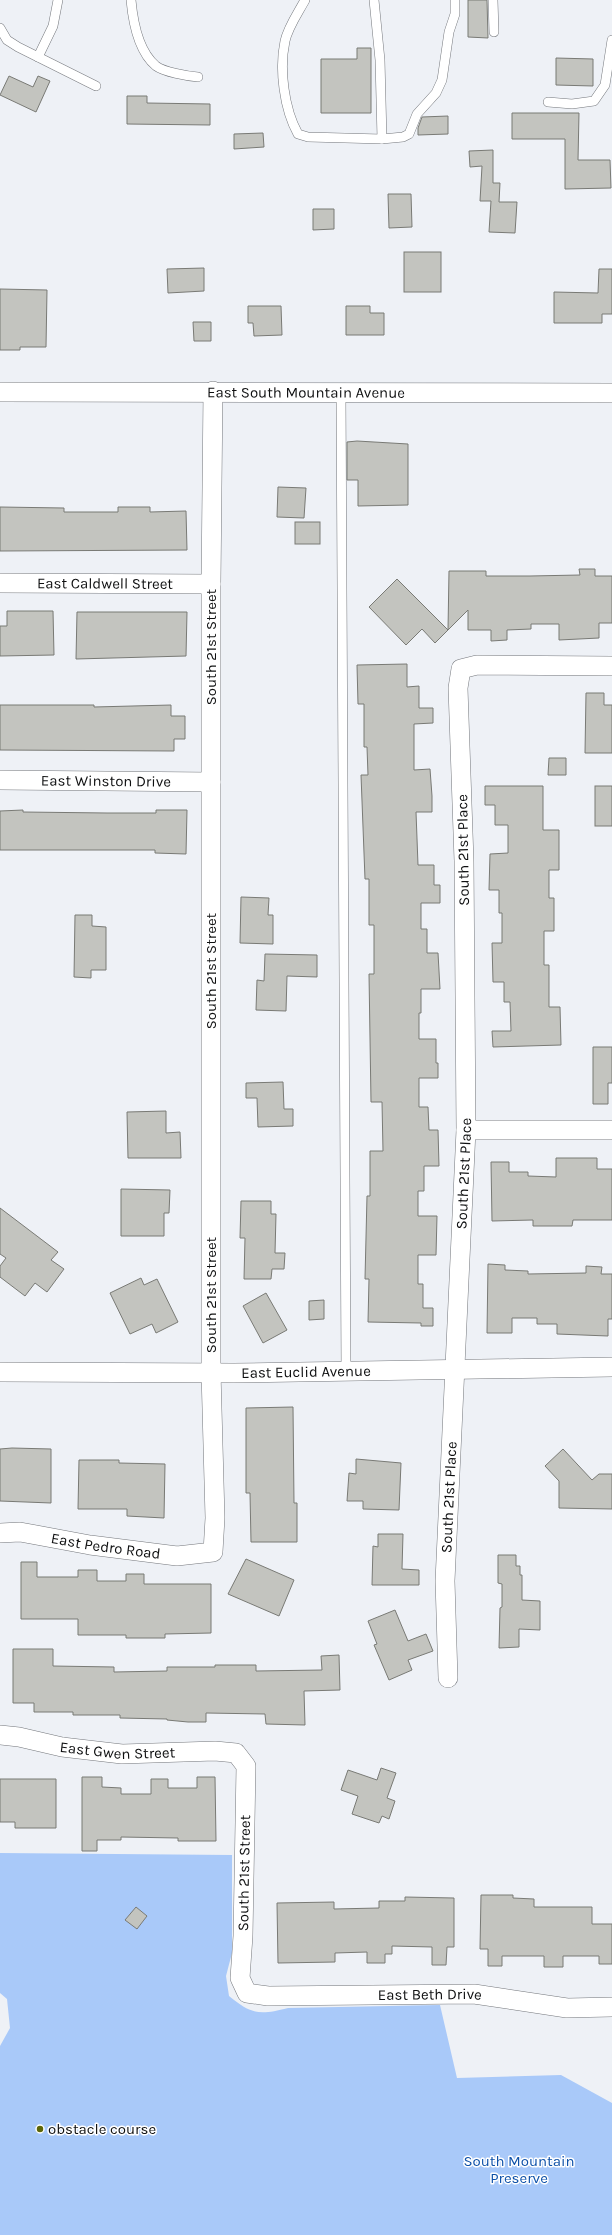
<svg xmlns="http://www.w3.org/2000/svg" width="612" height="2235" font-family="Karla,sans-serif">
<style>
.green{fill:#a9c9f9}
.building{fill:#c3c4bf;stroke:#797a75}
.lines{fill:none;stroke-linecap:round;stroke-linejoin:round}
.lane-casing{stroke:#74777c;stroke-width:10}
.street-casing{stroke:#74777c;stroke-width:20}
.lane{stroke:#fff;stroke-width:9}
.street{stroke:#fff;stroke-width:19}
.poi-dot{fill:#5c6608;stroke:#fff;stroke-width:1.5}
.labels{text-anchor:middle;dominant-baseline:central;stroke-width:3;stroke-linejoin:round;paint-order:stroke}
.street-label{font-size:15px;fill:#0e0f10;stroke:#fff}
.poi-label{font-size:15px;fill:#0e0f10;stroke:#fff;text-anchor:start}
.park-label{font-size:15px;fill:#0d50a8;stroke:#fff}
</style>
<rect width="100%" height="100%" fill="#eef1f6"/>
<path class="green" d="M0 1853 232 1855V1953L226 1976 229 1996C252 2015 260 2015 288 2008L440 2005 457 2078 561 2075 612 2103V2235H0V2046L10 2028 7 1999 0 1993Z"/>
<g class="building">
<polygon points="468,0 487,0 488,38 468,37"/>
<polygon points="357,48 371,48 371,113 321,113 321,59 357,59"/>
<polygon points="556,58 593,59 593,86 556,85"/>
<polygon points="9,76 33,87 38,76 50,81 36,112 0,95"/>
<polygon points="127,96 147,96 147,103 210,104 210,125 127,124"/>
<polygon points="512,113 579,113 578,160 610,160 611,188 565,189 565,139 512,139"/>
<polygon points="448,116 448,134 418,135 418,128 422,117"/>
<polygon points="263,133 264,147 234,149 234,134"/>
<polygon points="493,150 493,183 500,183 499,202 517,202 515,233 489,232 491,201 480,201 482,166 470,167 469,151"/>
<polygon points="388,194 411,194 412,227 389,228"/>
<polygon points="313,209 334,209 334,229 313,230"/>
<rect x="404" y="252" width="37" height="40"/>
<polygon points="204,268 204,291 168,293 167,269"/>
<polygon points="599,269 612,269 612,314 602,314 602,323 554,323 554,292 598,293"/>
<polygon points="0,289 47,290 46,347 20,347 20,350 0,350"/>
<polygon points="248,306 281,306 282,335 254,336 253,323 248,323"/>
<polygon points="346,306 370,306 370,313 384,313 384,335 346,335"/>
<polygon points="193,322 211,322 211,341 194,341"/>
<polygon points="357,441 408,444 408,505 358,506 358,480 347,480 347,442"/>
<polygon points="278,487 306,488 304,518 277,517"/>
<polygon points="0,507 64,508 64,512 118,512 118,507 150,507 150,512 186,511 187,550 0,551"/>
<rect x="295" y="522" width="25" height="22"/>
<polygon points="579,569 595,569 595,576 612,576 612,623 599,623 599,638 559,640 559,624 531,624 531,629 507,630 507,640 491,641 491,630 468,630 468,610 448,630 449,571 486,571 486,576 530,576 580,575"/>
<polygon points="397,579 448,630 435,643 422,629 406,645 369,607"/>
<polygon points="7,611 53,611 54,655 0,656 0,626 7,626"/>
<polygon points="77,612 187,612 186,656 76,659"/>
<polygon points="407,664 407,687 419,686 419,708 433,708 433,723 414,724 414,770 430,769 432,796 432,812 416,812 418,865 434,865 434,885 440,885 440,903 421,903 421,929 427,929 427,953 438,953 440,989 421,989 421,1013 419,1013 419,1039 436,1039 436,1063 438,1063 438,1078 419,1078 419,1107 428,1107 429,1130 438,1130 439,1166 424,1166 424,1191 418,1191 418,1216 437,1216 436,1255 418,1255 418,1284 423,1284 423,1308 433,1308 433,1326 421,1326 421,1323 368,1322 369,1279 365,1279 367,1196 370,1196 370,1151 383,1151 382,1102 371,1102 369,974 374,974 374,925 369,925 369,879 365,879 361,775 368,775 367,747 364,747 364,704 358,704 357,665"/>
<polygon points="586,693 604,693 604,705 612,705 612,753 585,753"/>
<polygon points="0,705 94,705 94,707 171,705 171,716 185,716 185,739 174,739 174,751 0,750"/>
<polygon points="549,758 566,758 566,775 548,775"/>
<polygon points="485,786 543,786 543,830 559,830 559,870 549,870 549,898 554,898 554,931 544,931 544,965 549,965 549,1007 560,1007 561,1045 493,1047 492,1031 511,1031 510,1002 504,1002 504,982 493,982 492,943 502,943 502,913 499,913 499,890 489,890 490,854 508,853 508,825 495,825 495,805 485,805"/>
<rect x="595" y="786" width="17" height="40"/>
<polygon points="23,810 23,812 107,813 156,813 156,810 187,810 186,854 155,853 155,850 0,850 0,811"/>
<polygon points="241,897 269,898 268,915 273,915 273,944 240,943"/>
<polygon points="75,915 92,915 92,926 106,927 106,970 91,970 91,978 74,977"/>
<polygon points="265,954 317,955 317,977 287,976 286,1011 256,1010 257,980 264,981"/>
<polygon points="593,1047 612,1047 612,1083 608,1083 608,1104 593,1104"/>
<polygon points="283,1082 284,1109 293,1109 293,1126 258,1127 257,1098 246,1098 246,1083"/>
<polygon points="166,1111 166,1133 180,1132 181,1158 128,1158 127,1112"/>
<polygon points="556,1158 597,1158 597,1169 612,1169 612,1220 573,1220 572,1226 533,1226 533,1220 492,1221 491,1162 509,1162 509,1172 528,1172 528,1176 556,1177"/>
<polygon points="121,1189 170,1190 169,1213 164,1213 164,1236 121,1236"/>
<polygon points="241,1201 271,1201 271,1214 276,1214 275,1253 285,1253 284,1269 272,1269 271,1279 244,1279 245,1238 240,1238"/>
<polygon points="0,1208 58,1252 51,1260 64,1269 47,1292 35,1283 25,1296 0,1277 0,1266 6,1258 0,1254"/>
<polygon points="488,1264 505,1265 505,1270 528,1271 528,1274 586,1273 586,1266 602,1267 601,1274 612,1274 612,1319 608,1319 608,1336 557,1334 557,1324 537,1324 537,1318 512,1318 512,1333 487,1333"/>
<polygon points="141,1278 144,1285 157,1279 178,1322 156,1333 152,1324 130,1334 110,1293"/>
<polygon points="266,1293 287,1330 263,1343 243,1306"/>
<polygon points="324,1300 324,1319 309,1320 309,1301"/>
<polygon points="293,1407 294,1503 297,1503 297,1542 251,1542 250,1493 246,1493 246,1408"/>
<polygon points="12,1448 51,1449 51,1503 0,1501 0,1449"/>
<polygon points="563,1449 592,1480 599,1474 612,1474 612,1509 559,1508 559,1481 545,1466"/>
<polygon points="356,1459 401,1463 399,1510 363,1509 363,1501 347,1501 349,1473 356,1474"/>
<polygon points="79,1460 119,1460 119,1463 165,1464 164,1518 127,1516 127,1509 78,1509"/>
<polygon points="378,1534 403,1534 402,1569 419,1570 419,1585 372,1585 373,1546 378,1547"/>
<polygon points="498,1555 516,1555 516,1566 520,1566 520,1575 522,1575 522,1600 540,1601 540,1630 519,1629 519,1647 499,1648 500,1608 502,1607 502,1584 498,1583"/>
<polygon points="246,1559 294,1580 279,1616 228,1594"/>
<polygon points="21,1562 37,1562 37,1577 78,1577 78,1570 97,1570 97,1581 126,1581 126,1574 144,1574 144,1584 211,1584 211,1633 165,1634 165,1638 126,1638 126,1635 78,1635 78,1619 21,1619"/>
<polygon points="395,1610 408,1641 426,1634 433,1651 408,1660 412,1670 389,1680 374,1645 377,1644 368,1621"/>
<polygon points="13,1649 53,1649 53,1666 114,1667 114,1672 167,1671 167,1667 215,1667 215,1665 256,1665 256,1671 322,1670 321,1656 339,1655 340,1690 304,1691 305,1725 266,1724 265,1714 206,1713 206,1722 188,1722 167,1720 167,1719 120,1718 120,1715 73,1715 73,1712 34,1712 34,1703 13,1703"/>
<polygon points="381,1768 396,1773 387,1798 395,1801 389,1819 382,1816 379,1823 352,1814 358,1796 341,1790 348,1770 377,1780"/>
<polygon points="82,1777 102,1777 102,1787 121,1788 121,1794 151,1794 151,1779 168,1779 168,1788 197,1788 197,1777 215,1777 216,1841 178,1841 178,1838 121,1837 121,1840 97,1840 97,1851 82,1851"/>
<polygon points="0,1779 56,1779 56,1828 15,1828 15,1822 0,1822"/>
<polygon points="481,1895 513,1895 513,1898 534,1899 534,1907 592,1907 592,1924 612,1924 612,1964 599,1964 599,1956 563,1956 563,1967 544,1967 544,1956 502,1956 502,1966 488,1966 488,1949 480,1949"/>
<polygon points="405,1897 454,1898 454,1947 447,1947 446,1965 432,1965 432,1947 392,1946 392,1954 385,1954 385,1963 367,1963 367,1952 335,1953 335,1962 278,1963 277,1903 334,1902 334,1909 379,1908 379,1901 405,1901"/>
<polygon points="136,1907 147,1916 137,1929 125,1920"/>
</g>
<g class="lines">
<defs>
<g id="lane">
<path d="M131 0C133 22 138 51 156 66 164 72 187 76 198 77"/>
<path d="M305 0C298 13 288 27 285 41 279 69 284 109 298 134L308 137 382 139 403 137 409 134 417 114 436 93 442 80 449 32 455 14V0"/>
<polyline points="374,0 380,60 382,139"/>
<polyline points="493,0 494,32"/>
<polyline points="0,28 7,40 18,47 96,86"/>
<polyline points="38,57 53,26 58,0"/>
<polyline points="548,102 572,104 594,101 605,85 612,40"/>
<polyline points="341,392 346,1371"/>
</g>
<g id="street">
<path id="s1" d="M0 392 612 393"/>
<path id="s2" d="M0 583 211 584"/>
<path id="s3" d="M0 780 211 782"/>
<polyline points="466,1130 612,1130"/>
<path id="s4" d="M0 1372 234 1373 612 1367"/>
<path id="s5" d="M0 1533 20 1532 90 1545 177 1556 213 1552 215 1518 211 1372V584L213 391"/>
<path id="s6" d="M448 1678 445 1581 466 1130 464 861 458 688 461 669 477 665 612 666"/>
<path id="s7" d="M0 1735 19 1737 62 1747 122 1754 215 1751 236 1753 246 1766 243 1936 240 1978 247 1993 268 1996 474 1994 567 2008 612 2007"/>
</g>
</defs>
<use href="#lane" class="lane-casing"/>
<use href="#street" class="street-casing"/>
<use href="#lane" class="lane"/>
<use href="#street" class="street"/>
</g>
<circle class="poi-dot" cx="40" cy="2129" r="4"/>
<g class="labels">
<g class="street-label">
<text stroke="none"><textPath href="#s1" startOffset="306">East South Mountain Avenue</textPath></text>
<text stroke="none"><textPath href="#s2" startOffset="105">East Caldwell Street</textPath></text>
<text transform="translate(211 647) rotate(-90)">South 21st Street</text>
<text stroke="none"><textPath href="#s3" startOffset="106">East Winston Drive</textPath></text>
<text transform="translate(463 850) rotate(-91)">South 21st Place</text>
<text transform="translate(211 971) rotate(-90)">South 21st Street</text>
<text stroke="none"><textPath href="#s6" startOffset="505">South 21st Place</textPath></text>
<text transform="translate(211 1295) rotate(-90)">South 21st Street</text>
<text stroke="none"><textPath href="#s4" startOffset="306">East Euclid Avenue</textPath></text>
<text stroke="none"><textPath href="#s6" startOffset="181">South 21st Place</textPath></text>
<text stroke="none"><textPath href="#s5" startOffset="107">East Pedro Road</textPath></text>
<text stroke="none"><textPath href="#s7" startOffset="119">East Gwen Street</textPath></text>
<text transform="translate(244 1873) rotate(-89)">South 21st Street</text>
<text stroke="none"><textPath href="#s7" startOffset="666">East Beth Drive</textPath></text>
</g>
<g class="poi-label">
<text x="48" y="2129">obstacle course</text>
</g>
<g class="park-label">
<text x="519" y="2161">South Mountain<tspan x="519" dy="17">Preserve</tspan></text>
</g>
</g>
</svg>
